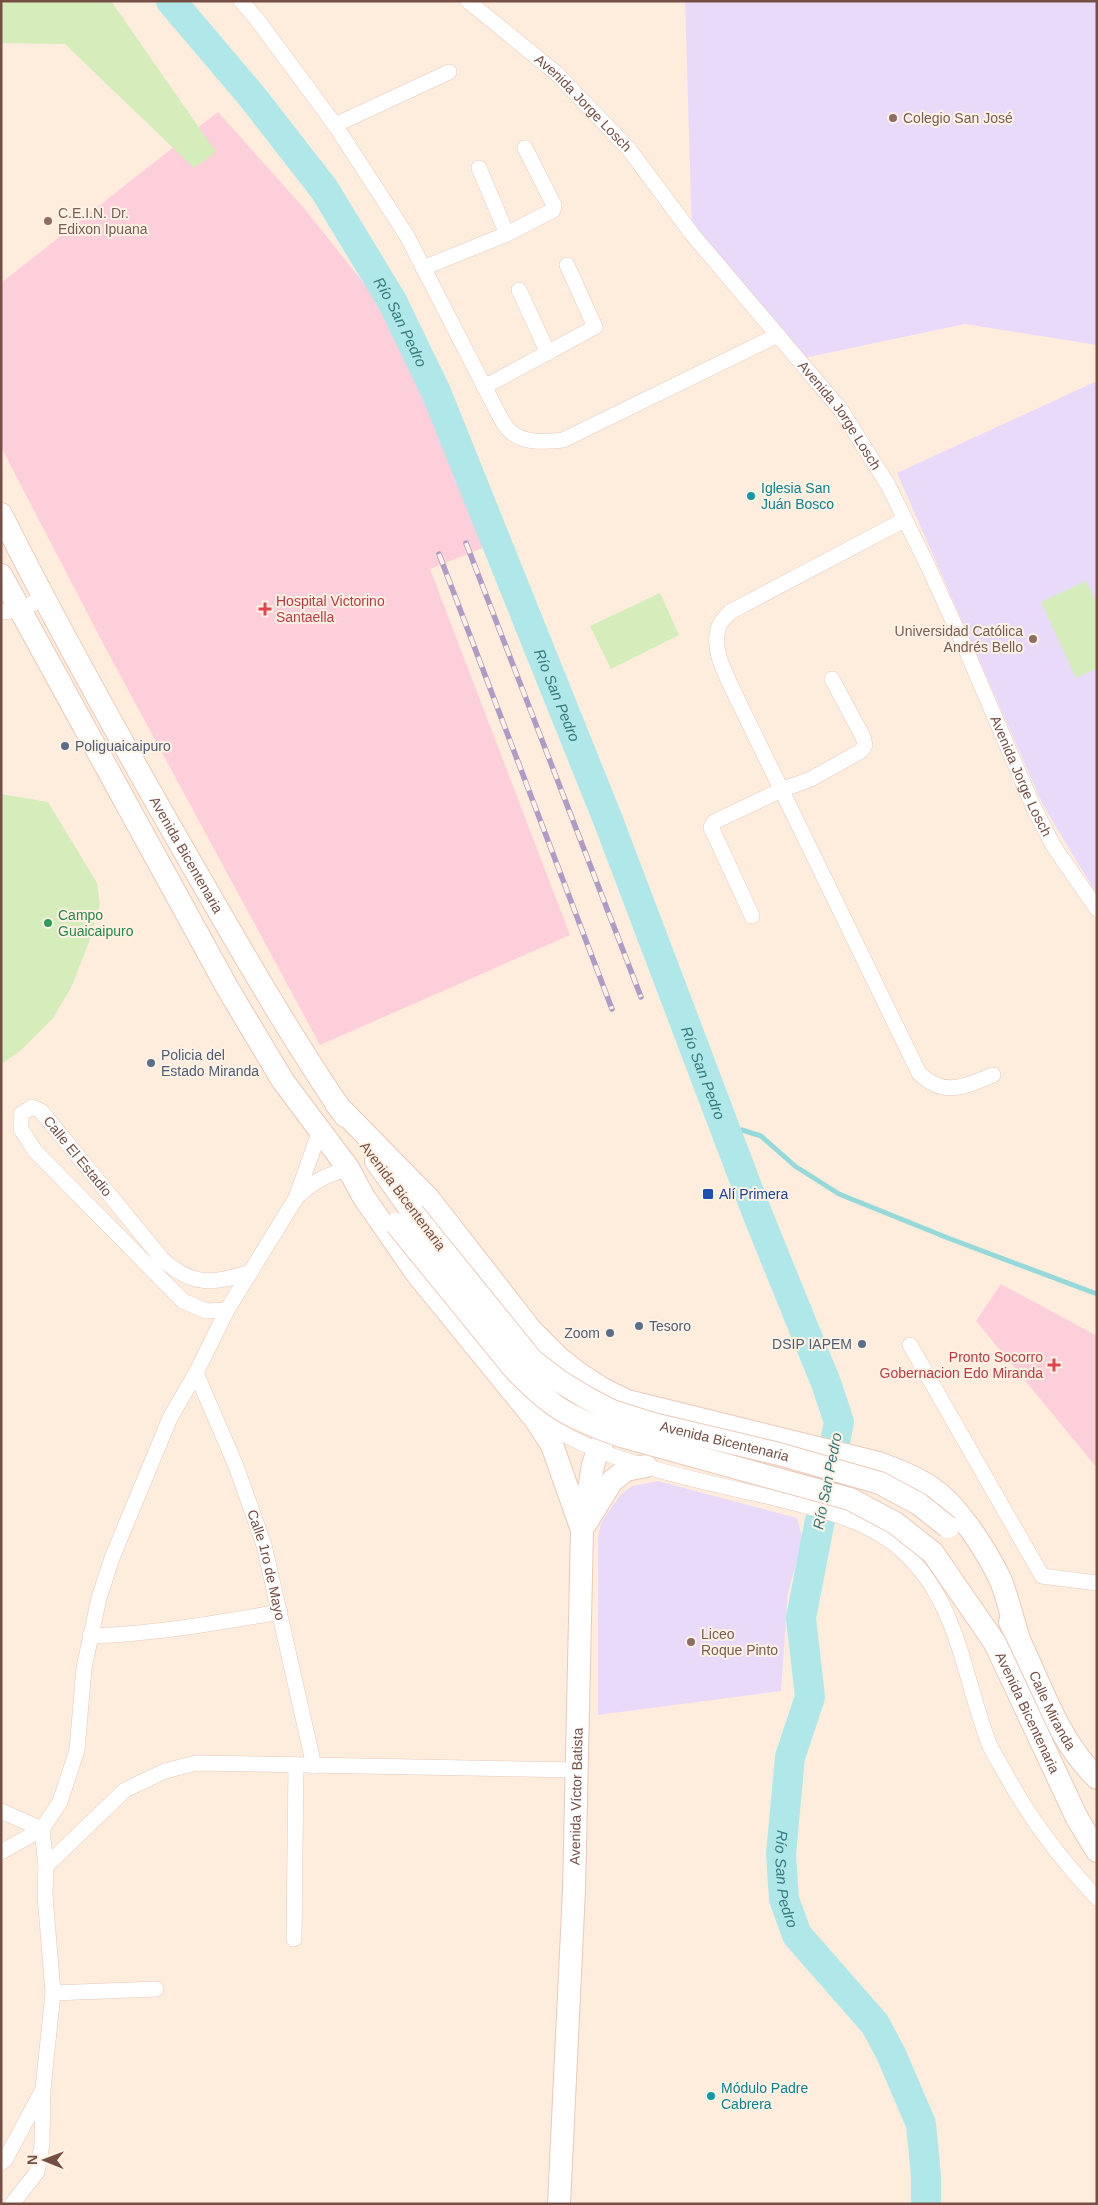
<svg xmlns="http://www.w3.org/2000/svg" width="1098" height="2205" font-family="Helvetica,sans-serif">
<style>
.education{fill:#eadafa}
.medical{fill:#fdcfda}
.green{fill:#d5ecbb}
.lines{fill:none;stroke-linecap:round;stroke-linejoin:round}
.stream{stroke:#96d9db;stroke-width:5}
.river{stroke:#b0e8e9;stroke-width:30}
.street-casing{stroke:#e4c9bc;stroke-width:16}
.secondary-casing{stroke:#eac9b8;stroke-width:24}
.street{stroke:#fff;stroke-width:15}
.secondary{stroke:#fff;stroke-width:22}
.rail-casing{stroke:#ae9cc7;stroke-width:5.5}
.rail{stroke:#fff2e5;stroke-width:4;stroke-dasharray:11;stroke-linecap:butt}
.secondary-bridge-casing{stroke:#eac9b8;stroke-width:24;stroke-linecap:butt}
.secondary-bridge{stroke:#fff;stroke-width:22}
.education-dot{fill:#8d6e63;stroke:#fff2e5;stroke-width:2}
.culture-dot{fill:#0f9aa8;stroke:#fff2e5;stroke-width:2}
.health-dot{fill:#e0444e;stroke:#fff2e5;stroke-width:2}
.service-dot{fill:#5c6f8a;stroke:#fff2e5;stroke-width:2}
.leisure-dot{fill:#2e9e5b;stroke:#fff2e5;stroke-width:2}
.transit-dot{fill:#1a4fb4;stroke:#fff2e5;stroke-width:2}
.labels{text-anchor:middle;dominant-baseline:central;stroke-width:4;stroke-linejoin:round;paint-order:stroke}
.street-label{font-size:14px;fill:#754f44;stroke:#fff2e5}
.education-label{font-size:14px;fill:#785e54;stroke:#fff2e5;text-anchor:start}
.culture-label{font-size:14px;fill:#0d838f;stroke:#fff2e5;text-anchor:start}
.health-label{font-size:14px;fill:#be3a42;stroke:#fff2e5;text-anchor:start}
.service-label{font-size:14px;fill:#4e5e75;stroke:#fff2e5;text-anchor:start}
.leisure-label{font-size:14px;fill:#27864d;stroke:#fff2e5;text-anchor:start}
.transit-label{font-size:14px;fill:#164399;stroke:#fff2e5;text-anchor:start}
.water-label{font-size:15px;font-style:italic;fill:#367a7d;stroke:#fff2e5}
</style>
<rect width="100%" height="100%" fill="#feeddd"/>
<g class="education">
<polygon points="685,1 1097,1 1097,345 965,324 804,358 692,234"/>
<polygon points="1097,381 1097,895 1043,805 897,473"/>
<polygon points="658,1481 797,1518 803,1540 788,1592 781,1691 598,1715 598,1538 601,1523 620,1495 632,1486"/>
</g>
<g class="medical">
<polygon points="218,112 303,207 377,300 407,352 485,547 430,569 570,935 320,1045 106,649 1,447 1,283"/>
<polygon points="1001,1284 1097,1336 1097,1468 976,1321"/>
</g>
<g class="green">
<polygon points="1,1 111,1 216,152 194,168 65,44 1,43"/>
<polygon points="1086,581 1097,605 1097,668 1076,678 1041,602"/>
<polygon points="660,593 679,635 611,669 590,626"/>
<polygon points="1,794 48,802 97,883 100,904 89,942 71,988 53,1018 20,1051 1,1064"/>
</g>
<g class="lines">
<polyline class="stream" points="725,1129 742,1130 761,1136 795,1166 839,1194 948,1238 1097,1294"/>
<path class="river" id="s1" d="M171 1 250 94 324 189 392 301 436 392 608 820 757 1213 826 1383 839 1422 801 1618 810 1697 790 1757 781 1854 784 1899 797 1935 875 2024 891 2054 921 2124 926 2176V2204"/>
<defs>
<g id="street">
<path d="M241 1 256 18 335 125 407 236 498 413C501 418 504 426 509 430 522 444 546 442 563 440L778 335"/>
<path id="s2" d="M468 1 556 73 628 148 692 234 841 410 888 485 927 564 963 643 1033 806 1054 847 1097 909"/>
<polyline points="335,125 449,72"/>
<polyline points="479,168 507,234"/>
<polyline points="423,268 507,234 553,210 554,205 525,148"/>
<polyline points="519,290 548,353"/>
<polyline points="484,387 595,327 567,265"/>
<path d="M904 520 730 612C726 617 719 623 718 629 713 648 722 667 730 684L919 1073C944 1098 965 1086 993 1075"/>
<polyline points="1,612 20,610 45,597"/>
<polyline points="752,916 711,827 714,822 781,790 811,779 861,751 865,745 863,737 832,679"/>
<path d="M297 1197C313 1181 328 1175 348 1168"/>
<path id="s3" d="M227 1310 206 1311 183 1301 35 1151 21 1129V1114L32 1107 41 1111 162 1259C193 1287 213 1284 251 1272"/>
<polyline points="910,1345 1042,1576 1097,1583"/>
<path id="s4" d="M196 1373 236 1466 264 1545 314 1766"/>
<path d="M539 1418C599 1464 709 1482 783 1500 822 1510 861 1519 893 1543 957 1592 962 1672 988 1741 992 1752 999 1762 1005 1773 1030 1819 1061 1860 1097 1898"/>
<path d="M90 1636C154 1634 217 1623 280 1612"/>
<polyline points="1,1811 42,1829 46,1866"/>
<polyline points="1,1852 42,1829 60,1802 77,1750 84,1668 99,1598 112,1558 170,1418 196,1373 227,1310 296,1198 320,1130"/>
<polyline points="294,1939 296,1765"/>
<polyline points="53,1993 156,1989"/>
<polyline points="1,2163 5,2160 41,2093"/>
<polyline points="12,2204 37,2172 42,2144 43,2089 53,1993 45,1895 46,1866 125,1790 165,1771 196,1763 578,1770"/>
</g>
<g id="secondary">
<path id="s5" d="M1 514C57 627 120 739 183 849 235 939 286 1030 345 1116"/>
<polyline points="1,575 228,989 283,1081 348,1168 363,1196 417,1274 535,1419 552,1445 582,1530"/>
<path d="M336 1104 429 1199 531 1330 558 1357 578 1373 601 1388 627 1401 878 1463C898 1470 916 1477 933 1489 959 1507 988 1553 1001 1581 1008 1599 1012 1618 1018 1636"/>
<polyline points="376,1161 413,1213"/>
<polyline points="586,1523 612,1481 626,1470 646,1466"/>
<path id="s6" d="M1010 1622C1038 1674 1054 1737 1097 1778"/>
<polyline points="1077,1818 1097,1851"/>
<path id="s7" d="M559 2204 574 1890 582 1530 593 1465 598 1450 617 1416"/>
</g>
</defs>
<use href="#street" class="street-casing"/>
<use href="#secondary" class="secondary-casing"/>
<use href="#street" class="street"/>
<use href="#secondary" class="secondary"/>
<defs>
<g id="rail">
<polyline points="466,543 641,997"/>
<polyline points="439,554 612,1009"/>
</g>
</defs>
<use href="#rail" class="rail-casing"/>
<use href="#rail" class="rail"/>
<defs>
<g id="secondary-bridge">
<path id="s8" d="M413 1213 532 1360 559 1381 587 1398 612 1411 653 1424 779 1454 880 1483 919 1504 948 1527"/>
<path id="s9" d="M396 1224 515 1370C529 1384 543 1398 560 1409 579 1421 601 1429 621 1436L850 1499 895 1523 933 1553 995 1643 1077 1818"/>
</g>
</defs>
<use href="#secondary-bridge" class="secondary-bridge-casing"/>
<use href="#secondary-bridge" class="secondary-bridge"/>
</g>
<g class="education-dot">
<circle cx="893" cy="118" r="5"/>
<circle cx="48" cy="221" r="5"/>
<circle cx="1033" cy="639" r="5"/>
<circle cx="691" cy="1642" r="5"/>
</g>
<g class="culture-dot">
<circle cx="751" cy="496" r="5"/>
<circle cx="711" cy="2096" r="5"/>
</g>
<g class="health-dot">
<path d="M262.5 601.5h5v5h5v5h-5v5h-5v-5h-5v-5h5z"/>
<path d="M1051.5 1357.5h5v5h5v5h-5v5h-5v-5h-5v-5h5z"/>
</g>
<g class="service-dot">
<circle cx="65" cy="746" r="5"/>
<circle cx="151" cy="1063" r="5"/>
<circle cx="639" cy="1326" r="5"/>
<circle cx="610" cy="1333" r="5"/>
<circle cx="862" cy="1344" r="5"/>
</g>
<circle class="leisure-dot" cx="48" cy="923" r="5"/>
<rect class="transit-dot" x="702" y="1188" width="12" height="12" rx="2.5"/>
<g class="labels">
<g class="street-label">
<text stroke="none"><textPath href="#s2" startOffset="154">Avenida Jorge Losch</textPath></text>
<text stroke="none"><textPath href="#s2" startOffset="559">Avenida Jorge Losch</textPath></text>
<text stroke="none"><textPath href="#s2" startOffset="964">Avenida Jorge Losch</textPath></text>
<text stroke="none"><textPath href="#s5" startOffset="388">Avenida Bicentenaria</textPath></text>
<text stroke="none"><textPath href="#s3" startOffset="379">Calle El Estadio</textPath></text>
<text transform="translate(403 1196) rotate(53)">Avenida Bicentenaria</text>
<text stroke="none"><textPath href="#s8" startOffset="401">Avenida Bicentenaria</textPath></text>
<text stroke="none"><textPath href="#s4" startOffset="205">Calle 1ro de Mayo</textPath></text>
<text stroke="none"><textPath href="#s6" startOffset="98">Calle Miranda</textPath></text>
<text stroke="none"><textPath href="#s9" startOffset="838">Avenida Bicentenaria</textPath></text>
<text stroke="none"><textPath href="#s7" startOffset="408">Avenida Víctor Batista</textPath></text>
</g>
<g class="education-label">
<text x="903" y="118">Colegio San José</text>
<text x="58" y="213">C.E.I.N. Dr.<tspan x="58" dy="16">Edixon Ipuana</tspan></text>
<text x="1023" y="631" text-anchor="end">Universidad Católica<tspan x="1023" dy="16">Andrés Bello</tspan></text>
<text x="701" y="1634">Liceo<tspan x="701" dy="16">Roque Pinto</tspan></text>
</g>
<g class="culture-label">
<text x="761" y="488">Iglesia San<tspan x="761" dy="16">Juán Bosco</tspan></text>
<text x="721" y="2088">Módulo Padre<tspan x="721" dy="16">Cabrera</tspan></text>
</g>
<g class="health-label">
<text x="276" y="601">Hospital Victorino<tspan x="276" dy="16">Santaella</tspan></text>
<text x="1043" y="1357" text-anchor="end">Pronto Socorro<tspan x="1043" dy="16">Gobernacion Edo Miranda</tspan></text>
</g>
<g class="service-label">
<text x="75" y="746">Poliguaicaipuro</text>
<text x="161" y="1055">Policia del<tspan x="161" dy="16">Estado Miranda</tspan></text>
<text x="649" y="1326">Tesoro</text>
<text x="600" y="1333" text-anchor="end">Zoom</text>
<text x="852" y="1344" text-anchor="end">DSIP IAPEM</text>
</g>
<g class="leisure-label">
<text x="58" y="915">Campo<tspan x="58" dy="16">Guaicaipuro</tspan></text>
</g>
<g class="transit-label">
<text x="719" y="1194">Alí Primera</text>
</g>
<g class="water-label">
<text stroke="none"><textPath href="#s1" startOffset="396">Río San Pedro</textPath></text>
<text stroke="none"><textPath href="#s1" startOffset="801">Río San Pedro</textPath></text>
<text stroke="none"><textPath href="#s1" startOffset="1206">Río San Pedro</textPath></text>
<text transform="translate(827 1481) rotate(-79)">Río San Pedro</text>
<text stroke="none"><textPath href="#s1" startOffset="2046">Río San Pedro</textPath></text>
</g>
</g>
<rect width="1098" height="2205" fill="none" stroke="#754f44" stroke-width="5"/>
<g transform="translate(45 2160) rotate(271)" stroke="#fff2e5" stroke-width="4" paint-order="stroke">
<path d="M0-4L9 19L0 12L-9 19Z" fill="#754f44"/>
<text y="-8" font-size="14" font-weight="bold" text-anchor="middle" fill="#754f44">N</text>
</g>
</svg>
